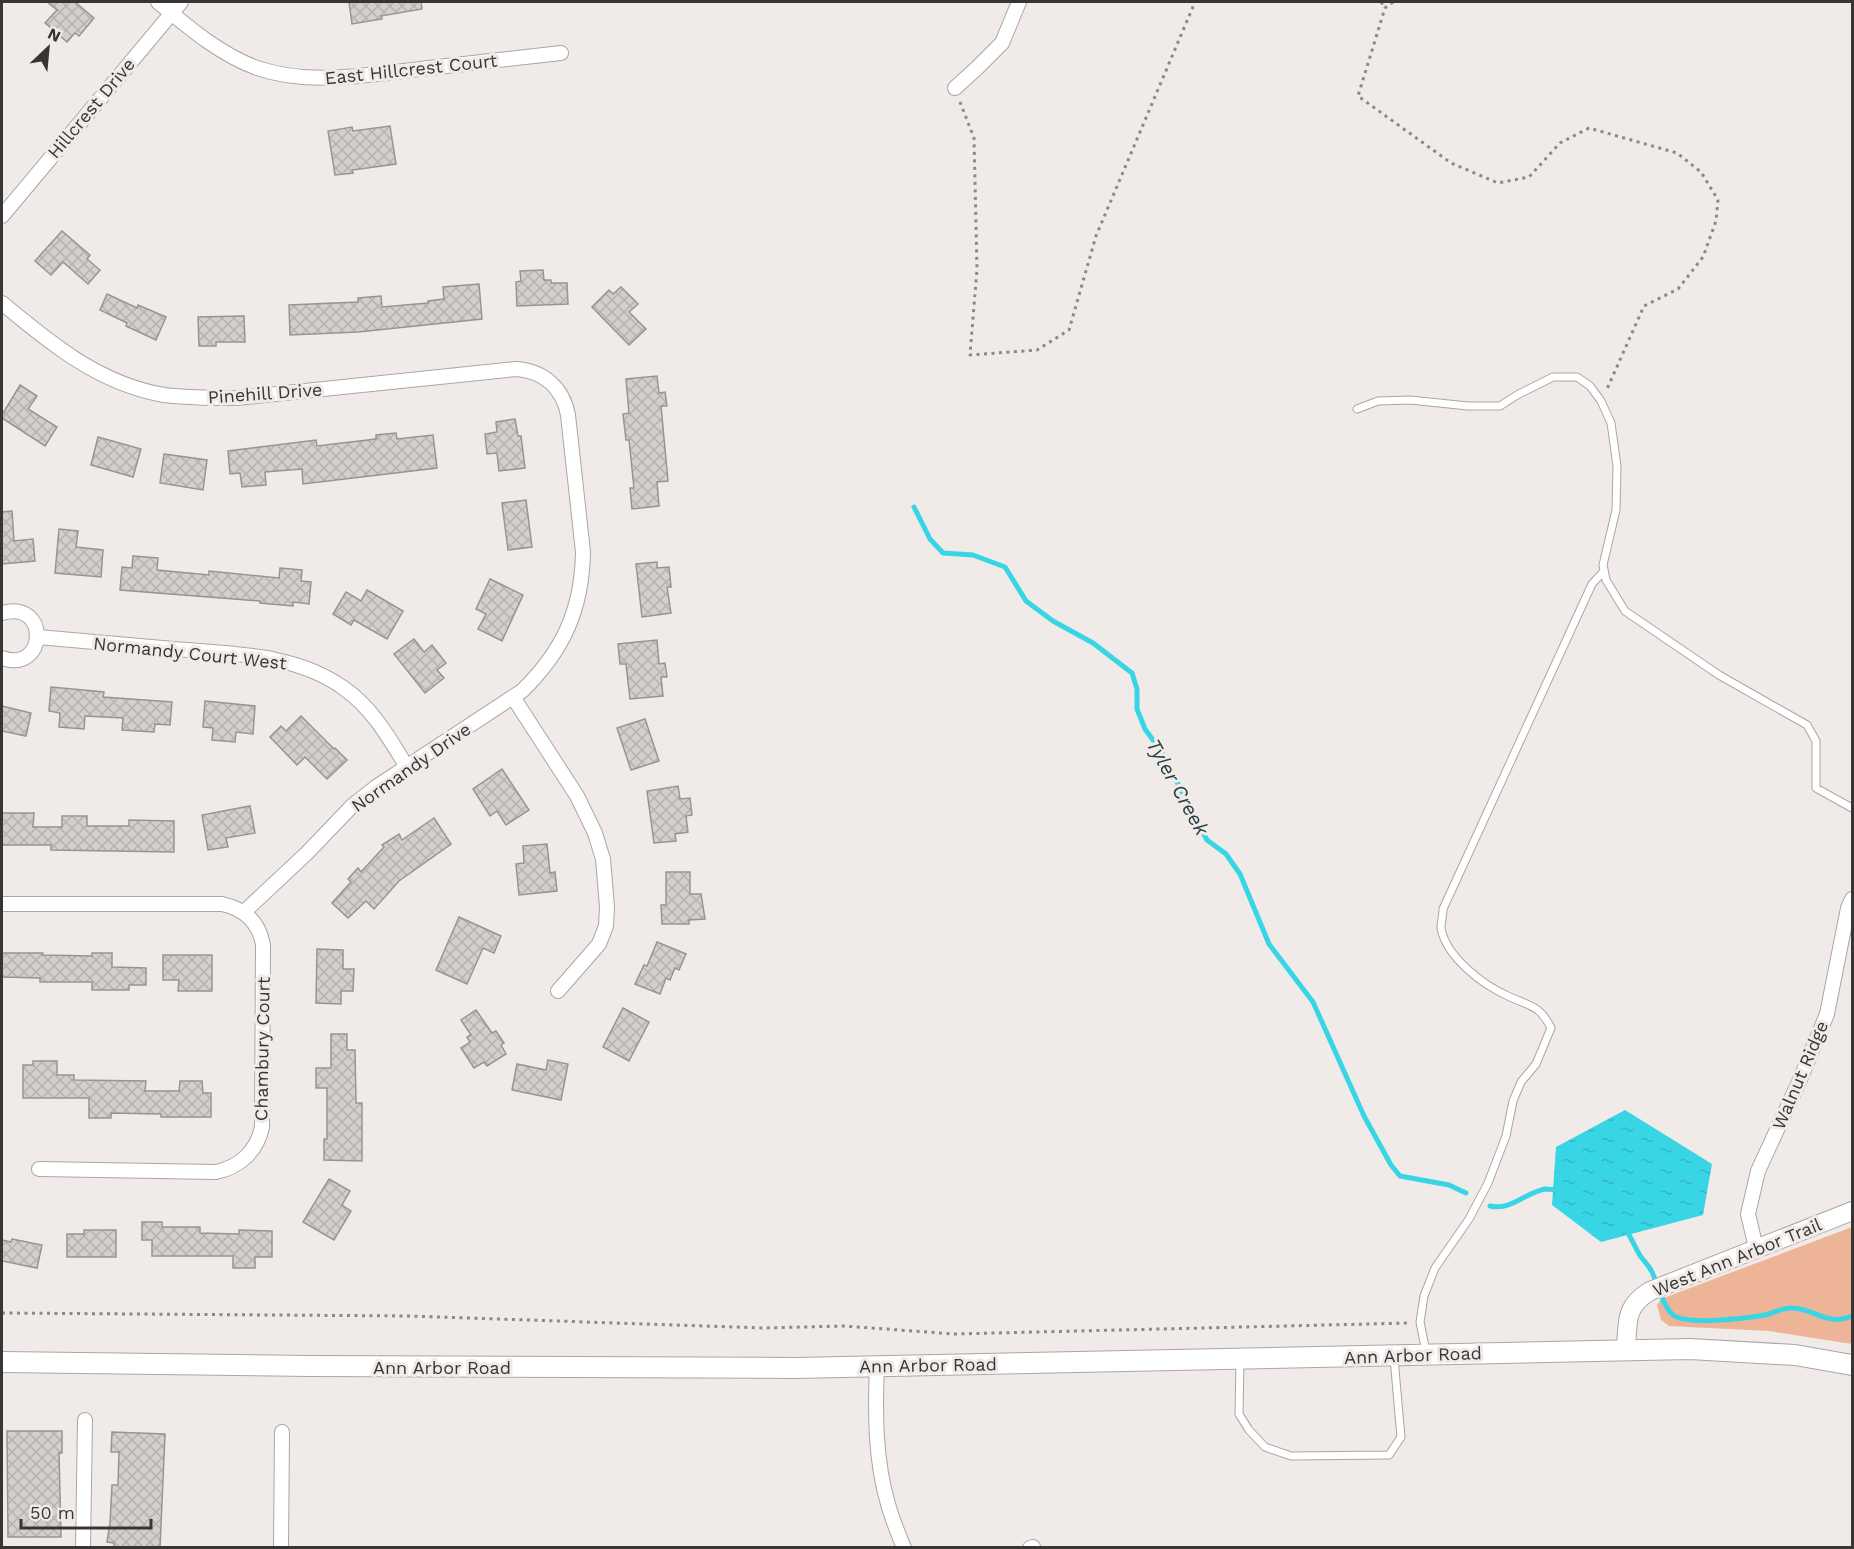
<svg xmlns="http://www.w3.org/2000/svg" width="1854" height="1549" font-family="'Work Sans',sans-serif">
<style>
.green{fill:#edb497}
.water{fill:url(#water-ripples)}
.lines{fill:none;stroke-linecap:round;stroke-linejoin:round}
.stream{stroke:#38d6e4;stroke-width:5}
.building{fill:url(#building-cross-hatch);stroke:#999492;stroke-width:1.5}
.service-casing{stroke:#aba6a4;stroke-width:9}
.minor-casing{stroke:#aba6a4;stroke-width:16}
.tertiary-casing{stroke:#aba6a4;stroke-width:20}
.secondary-casing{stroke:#aba6a4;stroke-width:22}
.path{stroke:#8c8887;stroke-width:3;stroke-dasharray:3 4.5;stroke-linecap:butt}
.service{stroke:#fff;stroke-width:7}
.minor{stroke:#fff;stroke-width:14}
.tertiary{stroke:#fff;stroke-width:18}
.secondary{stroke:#fff;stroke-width:20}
.labels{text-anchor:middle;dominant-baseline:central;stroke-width:6;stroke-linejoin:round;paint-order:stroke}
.street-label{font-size:18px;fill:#383635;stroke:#f0ebe9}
.water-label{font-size:20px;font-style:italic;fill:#264042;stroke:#f0ebe9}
</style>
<defs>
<pattern id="water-ripples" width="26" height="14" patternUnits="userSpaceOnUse" patternTransform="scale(1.5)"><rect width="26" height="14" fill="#38d6e4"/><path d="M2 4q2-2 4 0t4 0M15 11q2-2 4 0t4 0" fill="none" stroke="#32b8c4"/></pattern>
<pattern id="building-cross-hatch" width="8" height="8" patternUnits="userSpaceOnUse" patternTransform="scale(1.5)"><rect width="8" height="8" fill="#d4cfcc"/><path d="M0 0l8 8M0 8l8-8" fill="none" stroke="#b7b2b0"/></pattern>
</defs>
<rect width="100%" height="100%" fill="#f0ebe9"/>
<polygon class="green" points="1852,1227 1852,1344 1769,1331 1669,1326 1661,1320 1657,1305 1661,1299"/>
<polygon class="water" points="1625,1110 1712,1164 1703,1215 1601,1242 1552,1205 1556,1147"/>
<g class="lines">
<g class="stream">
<polyline points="914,507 930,539 943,553 973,555 1005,567 1026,601 1053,621 1093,643 1132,673 1137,689 1137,709 1145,729 1161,751 1207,840 1226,854 1240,874 1269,944 1313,1002 1364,1116 1391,1165 1400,1176 1449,1185 1466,1193"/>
<path d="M1490 1206C1510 1211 1527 1192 1545 1189 1550 1189 1556 1190 1560 1190"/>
<path d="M1625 1229C1632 1238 1635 1248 1641 1257 1645 1262 1649 1266 1652 1272 1658 1285 1661 1302 1671 1313 1682 1327 1747 1318 1765 1315 1774 1313 1781 1308 1791 1308 1815 1308 1827 1327 1852 1316"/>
</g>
</g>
<g class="building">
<polygon points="47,2 75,2 94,18 79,36 75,33 67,42 45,23 57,10"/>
<polygon points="349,2 421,2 422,9 381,16 382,19 352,24"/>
<polygon points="390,126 396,164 352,170 353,173 335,175 328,131 352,127 353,131"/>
<polygon points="62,231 90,255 87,259 100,270 88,284 63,262 51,275 35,261"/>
<polygon points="543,270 544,280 551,280 551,283 567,283 568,304 517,306 516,282 521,281 520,271"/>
<polygon points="479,284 482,319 358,332 290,335 289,305 358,302 358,298 381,296 382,307 428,303 428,301 444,299 443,287"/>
<polygon points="621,287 638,304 629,312 646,329 629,345 592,307 609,290 613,294"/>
<polygon points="107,294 137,308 138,305 166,317 156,340 126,326 127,323 100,310"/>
<polygon points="244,316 245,342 216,342 216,346 199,346 198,317"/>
<polygon points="657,376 659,393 665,392 667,406 661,406 668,481 657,482 659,506 632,509 630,488 634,488 629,440 626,440 623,414 629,413 626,379"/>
<polygon points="20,385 37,396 28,409 57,427 45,446 2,418 2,415"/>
<polygon points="515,419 518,436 521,436 525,468 499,471 497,453 487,454 485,434 497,432 496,422"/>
<polygon points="396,433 397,439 433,435 437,468 303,484 302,469 265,472 266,485 242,487 240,473 230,474 228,451 316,440 317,446 376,439 376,435"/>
<polygon points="98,437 141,449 133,477 91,465"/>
<polygon points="164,454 207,460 203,490 160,483"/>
<polygon points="526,500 532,547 508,550 502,503"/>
<polygon points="12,511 14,541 33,539 35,561 2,564 2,512"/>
<polygon points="59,529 78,531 76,547 103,550 101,577 55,573"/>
<polygon points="133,556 158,558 157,570 209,575 209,571 279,578 280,568 302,570 301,581 311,582 309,604 293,602 293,606 260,603 260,601 120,590 122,567 132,568"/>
<polygon points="657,562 657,568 669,567 671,587 667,587 671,613 642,617 636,564"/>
<polygon points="490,579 523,595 502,641 478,629 486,614 476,609"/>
<polygon points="367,590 403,611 387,639 354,620 351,625 333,614 346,592 361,601"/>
<polygon points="414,639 424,652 432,645 446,663 437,670 444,678 425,693 394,654"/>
<polygon points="657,640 659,664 665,663 667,677 661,677 663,696 630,699 626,664 620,664 618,644"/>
<polygon points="51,687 104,692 103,697 172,702 170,725 155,724 154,732 122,730 123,718 85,716 84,729 59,727 60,713 49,711"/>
<polygon points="205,701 255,706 253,734 236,732 235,742 212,740 213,728 203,727"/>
<polygon points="2,706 31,713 26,736 2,731"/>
<polygon points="301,716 334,749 335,748 347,760 327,779 305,757 297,765 270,737 281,726 286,731"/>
<polygon points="645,719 659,761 631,770 617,728"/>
<polygon points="502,769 529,810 506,825 497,811 490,816 473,789"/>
<polygon points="678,786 680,799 690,798 692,815 686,816 688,832 675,834 676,841 654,843 647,791"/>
<polygon points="250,806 255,833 226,838 228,847 208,850 202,815"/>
<polygon points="2,813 34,813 33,827 62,827 62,816 87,816 87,826 129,826 129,820 174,821 174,852 51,850 51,845 2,845"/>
<polygon points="434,818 451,844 399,881 374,909 366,901 348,918 332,903 351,882 348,879 358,868 361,872 384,847 382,845 399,834 402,840"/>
<polygon points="547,844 550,873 555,872 557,891 519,895 516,864 524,863 523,846"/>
<polygon points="666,872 690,872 690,894 701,894 705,919 689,920 689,924 662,924 661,905 666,905"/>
<polygon points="459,917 501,936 494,953 483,948 467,984 436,970"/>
<polygon points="657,942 686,954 679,970 675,968 670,980 666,978 660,994 635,984 644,965 647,966"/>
<polygon points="317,949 343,950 343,969 354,969 353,991 341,991 341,1004 316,1003"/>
<polygon points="2,953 43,953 42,955 92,956 92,953 112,953 112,967 146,968 146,985 129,985 129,990 92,990 92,982 40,982 40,978 2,977"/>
<polygon points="163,955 212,955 212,991 178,991 179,980 163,980"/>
<polygon points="623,1008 649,1022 629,1061 603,1047"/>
<polygon points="476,1010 492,1033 496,1031 504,1043 501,1045 506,1054 487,1066 484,1062 474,1068 461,1048 470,1042 467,1037 471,1035 461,1020"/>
<polygon points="331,1034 347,1034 347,1050 355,1050 356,1103 362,1103 362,1161 324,1160 324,1139 327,1139 327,1088 316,1088 316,1068 331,1068"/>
<polygon points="548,1060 568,1064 561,1100 512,1090 517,1064 546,1070"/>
<polygon points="33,1061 57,1061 57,1075 74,1075 74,1080 146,1081 145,1091 179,1091 180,1081 202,1081 203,1093 211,1093 211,1117 161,1117 161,1114 111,1113 111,1118 89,1118 89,1098 23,1098 23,1065 33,1065"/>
<polygon points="329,1179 350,1191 342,1205 351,1211 334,1240 303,1222"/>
<polygon points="142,1222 162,1222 162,1227 200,1227 200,1233 239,1234 239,1230 272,1231 272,1257 255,1257 255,1268 233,1268 233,1256 152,1256 152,1240 142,1240"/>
<polygon points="84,1230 116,1230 116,1257 67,1257 67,1234 84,1234"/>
<polygon points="12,1239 42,1245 37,1268 2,1261 2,1240 11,1242"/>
<polygon points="7,1431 62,1431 62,1453 59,1453 61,1537 8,1537"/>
<polygon points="112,1432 165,1434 160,1548 114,1548 114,1543 107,1542 110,1523 112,1485 118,1485 119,1452 111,1452"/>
</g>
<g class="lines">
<defs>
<g id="service">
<polyline points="1357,409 1378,401 1410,400 1468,406 1500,406 1517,395 1553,377 1577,377 1590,386 1601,401 1611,423 1617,466 1616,510 1603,565 1606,580 1625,611 1719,675 1807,725 1816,741 1816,788 1852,808"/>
<path d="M1426 1352 1420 1322 1424 1296 1435 1268 1469 1219 1488 1183 1506 1136 1513 1101 1521 1082 1536 1064 1551 1028C1540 1005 1529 1006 1508 996 1483 985 1446 957 1441 928 1441 923 1443 915 1443 909L1592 584 1604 571"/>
<polyline points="1240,1361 1239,1414 1249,1430 1265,1447 1291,1456 1389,1455 1401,1437 1394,1358"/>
</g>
<g id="minor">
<path d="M158 2C188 27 219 54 257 68 310 86 366 75 420 69 467 64 514 58 561 53"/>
<polyline points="955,88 977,68 1002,43 1019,2"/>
<polyline points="2,216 181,2"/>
<path d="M2 303C50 343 99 384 164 395 188 398 213 398 237 398L516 369C544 371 563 388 568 415L583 552C582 610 563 651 522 691L376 787 352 806 307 853 244 912"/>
<path d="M2 613C50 599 47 674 2 658"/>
<path d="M38 637C83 641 129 645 174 649 232 654 296 653 345 689 373 709 389 738 407 767"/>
<polyline points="513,697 577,796 595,833 603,859 607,907 606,926 599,944 558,991"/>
<path d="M2 904H222C245 909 259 922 263 945L262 1127C257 1151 240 1167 216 1172L39 1169"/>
<polyline points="1756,1248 1748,1214 1758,1171 1799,1082 1827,1014 1848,908 1852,899"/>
<path d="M877 1366C875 1412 875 1460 888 1504 892 1519 898 1533 904 1548"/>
<polyline points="83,1548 85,1420"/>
<polyline points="281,1548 282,1432"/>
<polyline points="1030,1548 1033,1547"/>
</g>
<path id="tertiary" d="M1626 1350C1628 1322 1624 1307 1650 1291L1852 1211"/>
<polyline id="secondary" points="2,1362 311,1366 796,1368 1690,1349 1795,1355 1852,1365"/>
</defs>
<use href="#service" class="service-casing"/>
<use href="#minor" class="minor-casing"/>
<use href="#tertiary" class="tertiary-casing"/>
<use href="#secondary" class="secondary-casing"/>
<g class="path">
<polyline points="1381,2 1385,8"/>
<polyline points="1393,2 1385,8 1358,96 1451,163 1498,183 1529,177 1560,143 1589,128 1677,153 1701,172 1718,200 1716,221 1703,257 1678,289 1644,306 1607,389"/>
<polyline points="960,102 974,138 977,269 970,355 1037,350 1069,330 1096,236 1195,2"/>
<polyline points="2,1313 409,1316 763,1328 844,1326 954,1334 1409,1323"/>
</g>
<use href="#service" class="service"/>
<use href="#minor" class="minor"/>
<use href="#tertiary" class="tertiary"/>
<use href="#secondary" class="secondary"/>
</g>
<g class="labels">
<g class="street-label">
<text transform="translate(411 69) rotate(-6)">East Hillcrest Court</text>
<text transform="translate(91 108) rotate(-50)">Hillcrest Drive</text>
<text transform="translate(265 393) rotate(-4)">Pinehill Drive</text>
<text transform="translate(190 653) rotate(6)">Normandy Court West</text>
<text transform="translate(411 767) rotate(-35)">Normandy Drive</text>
<text transform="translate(262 1049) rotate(-89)">Chambury Court</text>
<text transform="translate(1800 1075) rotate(-67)">Walnut Ridge</text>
<text transform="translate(1737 1257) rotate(-22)">West Ann Arbor Trail</text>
<text transform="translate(1413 1355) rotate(-2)">Ann Arbor Road</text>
<text transform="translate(928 1365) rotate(-1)">Ann Arbor Road</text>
<text x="442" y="1367">Ann Arbor Road</text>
</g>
<g class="water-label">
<text transform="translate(1178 787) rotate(61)">Tyler Creek</text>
</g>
</g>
<rect width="1854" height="1549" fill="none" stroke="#383635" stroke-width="6"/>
<g transform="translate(48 48) rotate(26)" stroke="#f0ebe9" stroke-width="4.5" paint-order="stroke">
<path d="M0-4.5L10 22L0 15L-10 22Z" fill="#383635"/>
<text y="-9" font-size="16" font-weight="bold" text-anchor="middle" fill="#383635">N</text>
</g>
<path d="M21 1519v9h130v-9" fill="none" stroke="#383635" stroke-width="3"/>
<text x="30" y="1519" font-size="18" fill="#383635" stroke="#f0ebe9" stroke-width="4.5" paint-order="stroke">50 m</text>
</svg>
